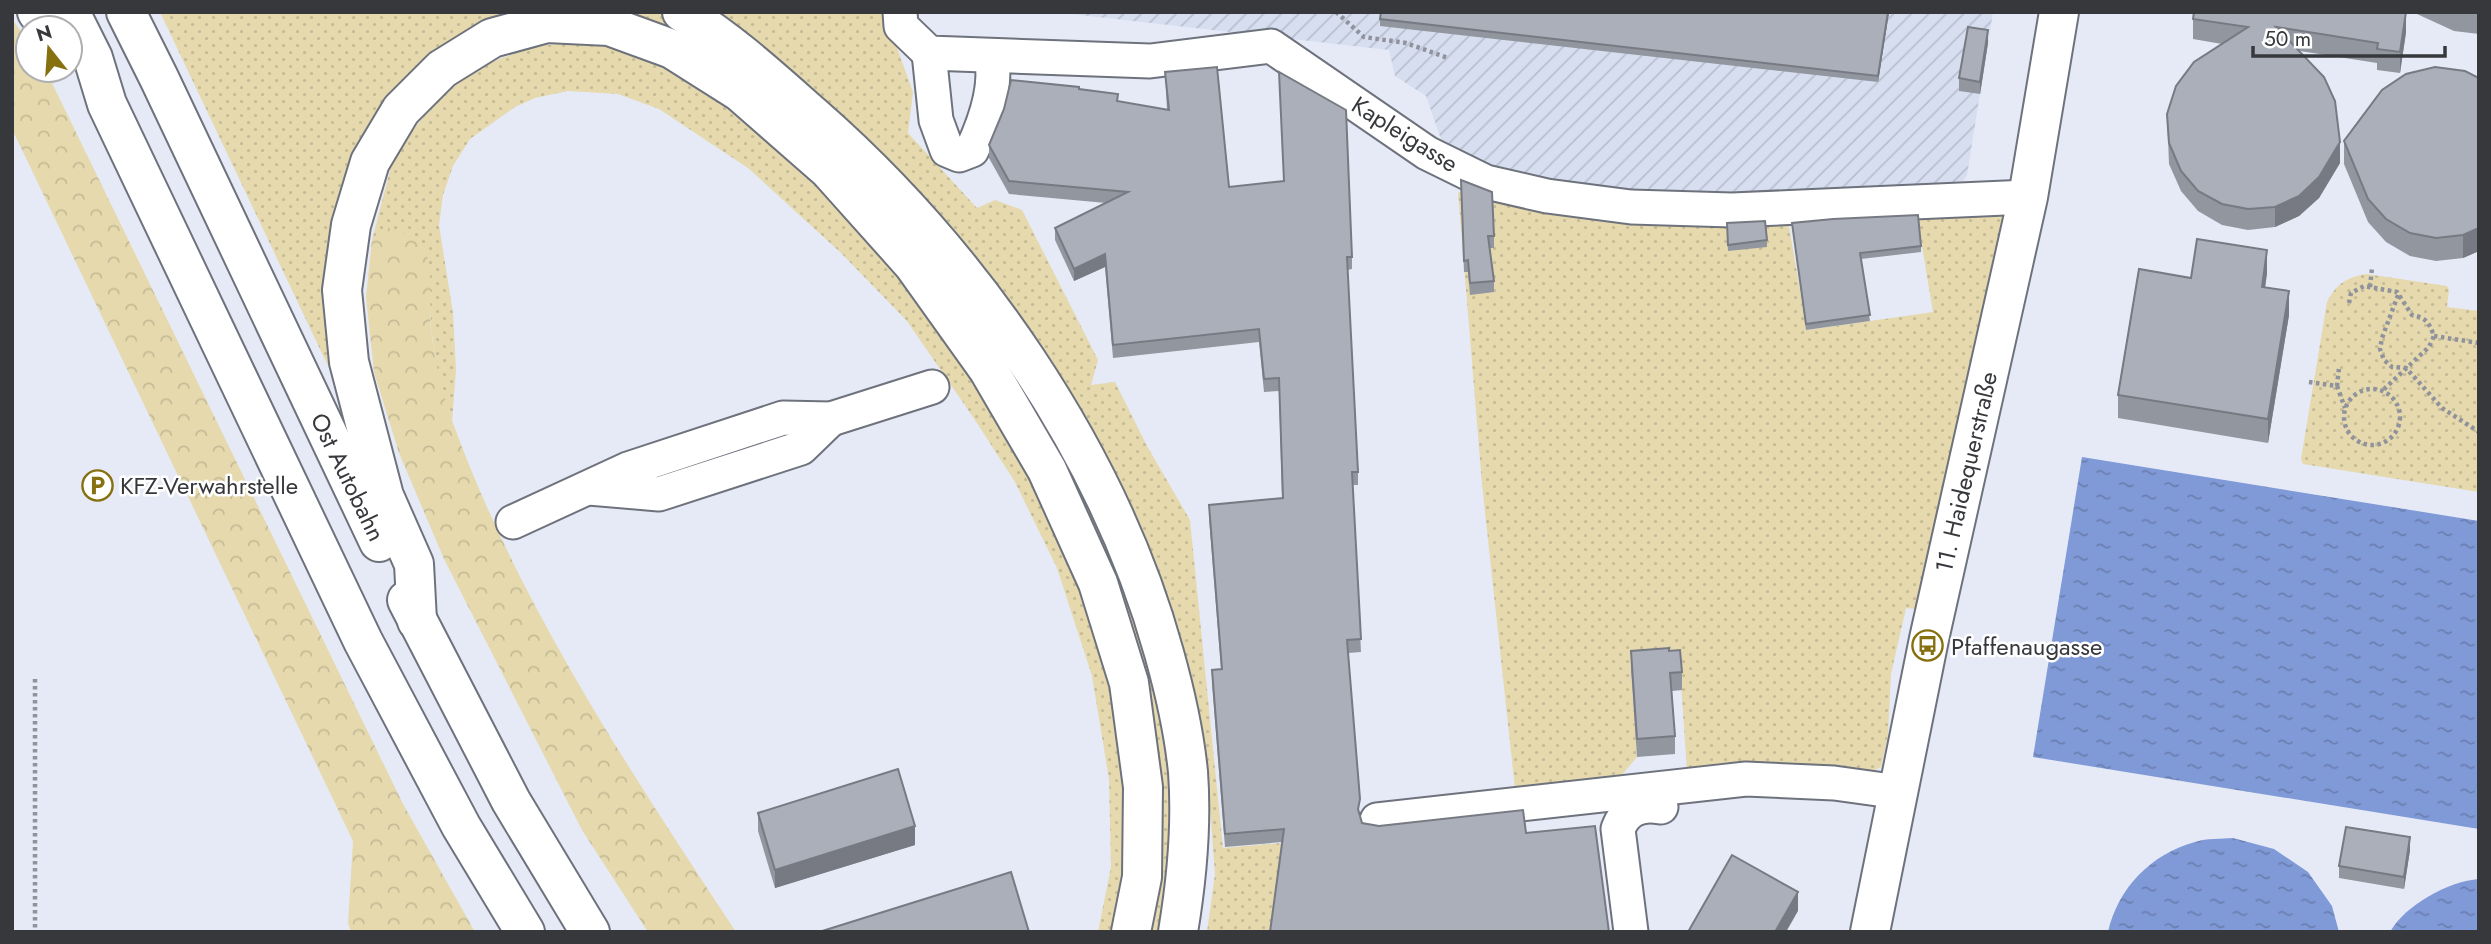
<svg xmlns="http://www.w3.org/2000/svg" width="2491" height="944" font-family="Jost,sans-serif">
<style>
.industrial{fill:url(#industrial-furrows)}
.grass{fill:url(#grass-dots)}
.forest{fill:url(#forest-crowns)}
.water{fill:url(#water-ripples)}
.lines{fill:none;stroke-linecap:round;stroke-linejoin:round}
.minor-casing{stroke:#6e727c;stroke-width:37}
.major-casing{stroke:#6e727c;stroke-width:42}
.highway-casing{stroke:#6e727c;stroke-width:42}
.path{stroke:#90939c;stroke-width:4.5;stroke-dasharray:3.5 3.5;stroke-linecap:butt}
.minor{stroke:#fff;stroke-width:33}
.major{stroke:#fff;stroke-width:38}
.highway{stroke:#fff;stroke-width:38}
.wall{fill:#92969f}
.shaded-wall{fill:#777a82}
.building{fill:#aaafb9;stroke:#777a82;stroke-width:2}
.labels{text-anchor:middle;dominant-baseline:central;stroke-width:5;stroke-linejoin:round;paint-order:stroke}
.street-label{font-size:24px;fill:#36383c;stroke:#fff}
.poi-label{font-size:24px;fill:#36383c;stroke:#fff;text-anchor:start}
</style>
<defs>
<pattern id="industrial-furrows" width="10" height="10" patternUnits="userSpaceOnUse" patternTransform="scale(1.75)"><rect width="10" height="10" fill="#d6def0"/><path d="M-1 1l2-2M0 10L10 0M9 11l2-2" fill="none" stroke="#b8bfcf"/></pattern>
<pattern id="grass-dots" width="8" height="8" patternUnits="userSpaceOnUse" patternTransform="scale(1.75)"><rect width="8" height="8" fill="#e5d9ad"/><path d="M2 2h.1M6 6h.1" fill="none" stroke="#c5bb96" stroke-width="1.8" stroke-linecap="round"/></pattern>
<pattern id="forest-crowns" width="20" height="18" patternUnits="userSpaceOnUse" patternTransform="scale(1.75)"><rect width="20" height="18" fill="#e5d9ad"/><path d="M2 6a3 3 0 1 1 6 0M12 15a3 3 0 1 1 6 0" fill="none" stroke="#c5bb96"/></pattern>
<pattern id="water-ripples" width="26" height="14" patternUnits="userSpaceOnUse" patternTransform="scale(1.75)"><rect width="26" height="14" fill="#809ad8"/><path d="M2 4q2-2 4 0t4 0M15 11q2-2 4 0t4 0" fill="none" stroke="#6a7fb0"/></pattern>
</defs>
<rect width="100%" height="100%" fill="#e5eaf6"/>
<polygon class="industrial" points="1054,12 1993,12 1967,175 1961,185 1707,198 1541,183 1445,151 1426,96 1395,76 1389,50"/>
<g class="grass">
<polygon points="160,12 573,12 380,116 338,387"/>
<path d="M581 12C601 12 640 9 658 12 666 14 676 23 683 28 721 54 758 81 792 111 846 159 896 209 942 264 1085 436 1224 704 1164 932H1145C1167 833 1157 728 1128 631 1119 600 1105 569 1092 539 1026 382 925 242 798 129 745 82 688 40 621 17 609 13 594 14 581 12Z"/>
<polygon points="701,12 884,12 913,92 908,133 977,208 995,200 1022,210 1098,360 1091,385 1115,382 1147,446 1190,520 1223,848 1282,843 1271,932 1207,932 1215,874 1207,769 1190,687 1124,498"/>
<polygon points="594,41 669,65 757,126 862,227 946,327 1069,545 1113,667 1133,774 1121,932 1098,932 1111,867 1109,779 1092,676 1057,568 1015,482 975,420 907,321 841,253 748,168 659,109 618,94 568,91 535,98 515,107 470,139 453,166 443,195 439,225 453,313 456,370 452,422 438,377 431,328 428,258 386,227 372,240 394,155 438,98 484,65 534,46"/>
<polygon points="1458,192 1596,209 1726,219 1729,251 1764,219 1788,221 1807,330 1933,312 1917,216 1990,207 2004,218 2008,230 1933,558 1915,609 1906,608 1891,674 1888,735 1881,767 1865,775 1687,771 1680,669 1631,670 1637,757 1621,776 1516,798 1482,484"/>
<path d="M2367 274 2447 286 2449 290 2447 307 2479 311V492L2303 464 2301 459 2327 302C2336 284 2347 277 2367 274Z"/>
</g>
<g class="forest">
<polygon points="12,19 28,41 28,70 44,70 51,81 403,804 475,932 351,932 348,923 353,841 12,129"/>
<path d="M385 227C403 233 418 237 427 256 433 269 429 312 431 330 435 361 442 393 453 423 519 605 630 771 736 932H648L582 830 444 559 399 453 374 372 366 297 372 240Z"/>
</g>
<g class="water">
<polygon points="2082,457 2479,521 2479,829 2033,757"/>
<path d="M2233 838 2274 849 2308 872 2332 906 2339 932H2108C2118 888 2151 854 2195 842 2207 838 2221 839 2233 838Z"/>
<path d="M2479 879V932H2390C2405 905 2449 881 2479 879Z"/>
</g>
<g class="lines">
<defs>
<g id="minor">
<polyline points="900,12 901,26 929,53 1150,61 1271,46 1427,153 1486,182 1547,196 1631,207 1732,210 2028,197"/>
<path d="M929 53 936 120 947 150 959 155 972 150C985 122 998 86 991 56"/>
<polyline points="589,488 659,494 801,448 831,419"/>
<polyline points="513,522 628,469 783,418 831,419 932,387"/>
<polyline points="1377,820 1746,779 1834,783 1899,792"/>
<path d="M1631 932 1618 829C1625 810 1640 803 1661 807"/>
</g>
<polyline id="major" points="1870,932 1929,639 2028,197 2059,12"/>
<g id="highway">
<polyline points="37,12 49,28"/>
<polyline points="70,12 93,58 107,104 363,641 461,826 525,932"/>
<polyline points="126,12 159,78 379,542"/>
<path d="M682 12C729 40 771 79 812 115 970 253 1108 450 1164 653 1175 692 1184 732 1188 772 1192 826 1187 878 1178 932"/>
<polyline points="407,600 511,801 590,932"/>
<polyline points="417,621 414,564 384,496 349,362 342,290 351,225 370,162 401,110 442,69 492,38 547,23 609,26 672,49 740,92 829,170 913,264 988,369 1047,470 1098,583 1129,683 1143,787 1142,877 1131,932"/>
</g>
</defs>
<use href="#minor" class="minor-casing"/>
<use href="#major" class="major-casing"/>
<use href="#highway" class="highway-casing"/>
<g class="path">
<polyline points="1336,12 1364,37 1406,43 1448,58"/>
<polyline points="2370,287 2372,268"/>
<polyline points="2398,295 2382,338 2380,349 2384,360 2392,367 2406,368 2442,408 2479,432"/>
<path d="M2349 303 2351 293 2364 286 2397 292 2412 315C2427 318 2429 323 2434 336L2429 347 2382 391"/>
<polyline points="2434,336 2479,343"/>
<polyline points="2309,382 2337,386 2339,368"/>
<polyline points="2337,386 2345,408"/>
<circle cx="2372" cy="417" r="28"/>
<polyline points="35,679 35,932"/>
</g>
<use href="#minor" class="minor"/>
<use href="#major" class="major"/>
<use href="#highway" class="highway"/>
</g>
<g class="wall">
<polygon points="1889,12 1878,82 1380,26 1380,19"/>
<polygon points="2416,12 2479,12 2479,34 2454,31 2417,14"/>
<polygon points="2193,19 2406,32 2400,73 2377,70 2377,63 2300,51 2340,163 2319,198 2299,216 2275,227 2248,230 2222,225 2198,211 2181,191 2169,164 2167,114 2222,44 2193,39"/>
<polygon points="1988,43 1980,94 1959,91 1959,78"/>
<polygon points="1165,72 1229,187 1284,181 1279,72 1352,257 1352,269 1347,270 1358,472 1358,485 1353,485 1361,652 1348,653 1359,814 1362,823 1379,826 1526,833 1609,932 1282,842 1225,847 1212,683 1212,670 1221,669 1209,518 1209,505 1282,498 1279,391 1264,392 1259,342 1113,358 1105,267 1074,281 1055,240 1055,228 1106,203 1009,194 989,158 989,145 1079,89 1118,101 1167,110"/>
<polygon points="2479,78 2479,251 2463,258 2436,261 2410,256 2386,242 2368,222 2344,164 2344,141"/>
<polygon points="1461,192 1494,236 1494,248 1490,248 1494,281 1494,292 1470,295 1468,272 1464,272"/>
<polygon points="1792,223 1921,246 1921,252 1861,259 1870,321 1806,330"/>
<polygon points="1727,229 1767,240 1767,247 1728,251"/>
<polygon points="2267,273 2265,287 2289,315 2268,443 2118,418 2118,395 2191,278"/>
<polygon points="1631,651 1669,651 1682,672 1682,690 1672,691 1675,736 1675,754 1637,757 1631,669"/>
<polygon points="758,813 915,845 775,888 758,831"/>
<polygon points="2410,850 2404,889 2339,878 2339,866"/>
</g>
<g class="shaded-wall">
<polygon points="1888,12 1889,12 1878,82 1878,76"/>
<polygon points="2406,12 2406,32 2400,73 2400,52"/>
<polygon points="1988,30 1988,43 1980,94 1980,82"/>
<polygon points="2340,142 2340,163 2319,198 2299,216 2275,227 2275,207"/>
<polygon points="2479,228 2479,251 2463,258 2463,235"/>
<polygon points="2267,250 2267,273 2262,310 2262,287"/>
<polygon points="1105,254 1105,267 1074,281 1074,269"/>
<polygon points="2289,291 2289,315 2268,443 2268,419"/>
<polygon points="915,826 915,845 775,888 775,870"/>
<polygon points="2410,837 2410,850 2404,889 2404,877"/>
<polygon points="1798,892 1798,911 1786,932 1775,932"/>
</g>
<g class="building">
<polygon points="1381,12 1888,12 1878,76 1380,19"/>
<polygon points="2194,12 2406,12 2400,52 2377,49 2378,43 2276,27 2324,77 2335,101 2340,142 2319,177 2299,196 2275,207 2248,209 2222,204 2198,191 2181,171 2169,143 2167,114 2176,86 2194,62 2248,27 2193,19"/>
<polygon points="1968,27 1988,30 1980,82 1959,78"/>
<polygon points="1217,67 1229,187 1284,181 1279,72 1346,110 1352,257 1347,257 1358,472 1352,472 1361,639 1347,640 1360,799 1358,809 1362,823 1379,826 1523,810 1526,833 1595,826 1609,932 1270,932 1284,829 1225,834 1212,670 1222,669 1209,505 1283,498 1279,378 1264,379 1259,329 1113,345 1105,254 1074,269 1055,228 1128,192 1009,181 989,145 1004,109 1011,80 1079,87 1079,89 1118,94 1117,101 1169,110 1165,72"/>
<polygon points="2435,67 2465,71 2479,78 2479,228 2463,235 2436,238 2410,233 2386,219 2368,199 2344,141 2382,90 2406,74"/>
<polygon points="1461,180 1492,192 1494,236 1488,236 1494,281 1470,283 1468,260 1464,261"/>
<polygon points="1918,215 1921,246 1860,253 1870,315 1806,324 1792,223 1833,219"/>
<polygon points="1765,221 1767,240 1728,245 1727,223"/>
<polygon points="2197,239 2267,250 2262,287 2289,291 2268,419 2118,395 2139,269 2191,278"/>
<polygon points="1669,648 1669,651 1680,650 1682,672 1670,673 1675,736 1637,739 1631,651"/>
<polygon points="898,769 915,826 775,870 758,813"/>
<polygon points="2346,827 2410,837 2404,877 2339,866"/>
<polygon points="1732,855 1798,892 1775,932 1688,932"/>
<polygon points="1011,872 1029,932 819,932"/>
</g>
<defs>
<symbol id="parking-ring" viewBox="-11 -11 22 22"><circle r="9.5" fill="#fff" stroke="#86700f" stroke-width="1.5"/><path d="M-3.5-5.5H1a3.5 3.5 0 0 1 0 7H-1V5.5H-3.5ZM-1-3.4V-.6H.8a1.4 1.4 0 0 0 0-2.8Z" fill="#86700f"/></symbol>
<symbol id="bus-ring" viewBox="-11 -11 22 22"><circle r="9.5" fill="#fff" stroke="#86700f" stroke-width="1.5"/><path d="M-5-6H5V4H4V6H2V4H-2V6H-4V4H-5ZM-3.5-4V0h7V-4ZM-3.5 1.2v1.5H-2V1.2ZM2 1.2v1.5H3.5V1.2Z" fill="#86700f"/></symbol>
</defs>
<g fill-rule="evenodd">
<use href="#parking-ring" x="80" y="468" width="35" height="35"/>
<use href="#bus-ring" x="1910" y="628" width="35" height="35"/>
</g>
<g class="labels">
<g class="street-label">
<text transform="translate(1405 134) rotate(32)">Kapleigasse</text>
<text transform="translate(1966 472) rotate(-77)">11. Haidequerstraße</text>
<text transform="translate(348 477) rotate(64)">Ost Autobahn</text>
</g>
<g class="poi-label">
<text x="120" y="485">KFZ-Verwahrstelle</text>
<text x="1951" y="646">Pfaffenaugasse</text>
</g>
</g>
<rect width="2491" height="944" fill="none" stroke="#36383c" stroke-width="28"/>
<g transform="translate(49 49) rotate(343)"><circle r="33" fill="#ffffff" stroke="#afafb1" stroke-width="2"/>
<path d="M0-5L12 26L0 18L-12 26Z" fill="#86700f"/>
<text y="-10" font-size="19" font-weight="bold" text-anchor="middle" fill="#36383c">N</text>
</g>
<path d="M2253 46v10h192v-10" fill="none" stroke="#36383c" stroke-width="3.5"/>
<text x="2264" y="46" font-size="21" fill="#36383c" stroke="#ffffff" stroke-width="5" paint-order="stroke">50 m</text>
</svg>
